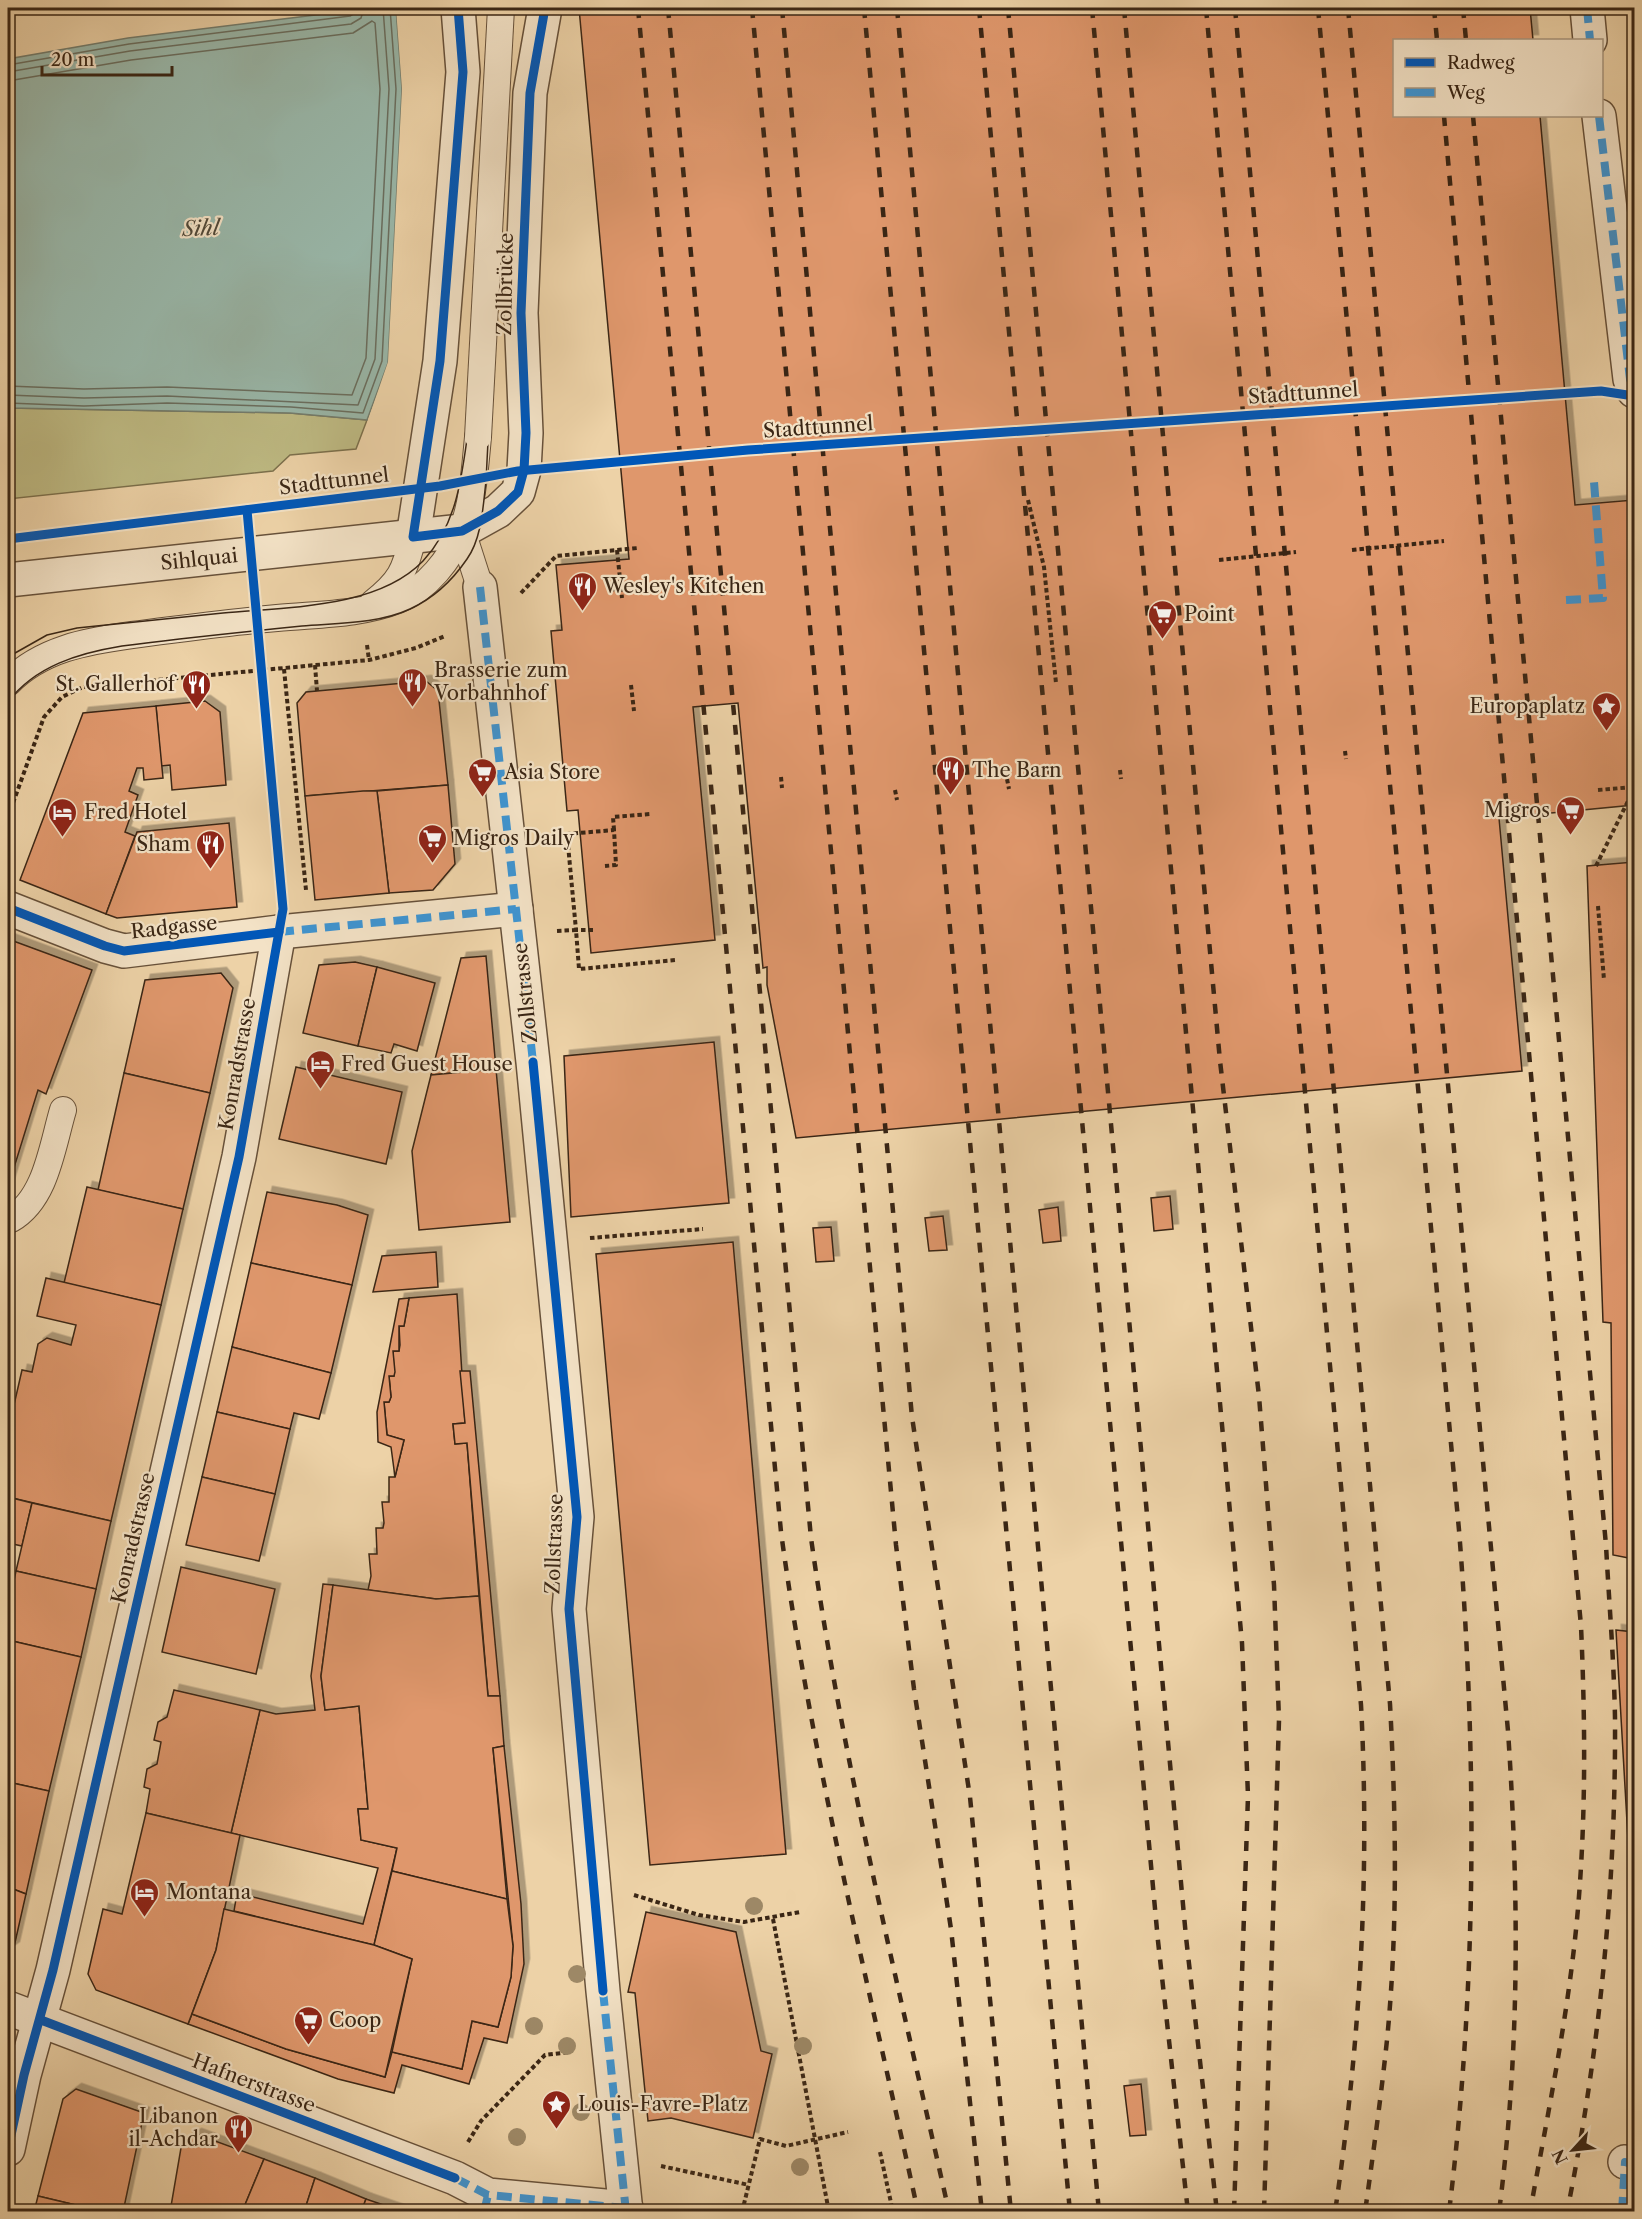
<svg xmlns="http://www.w3.org/2000/svg" width="1642" height="2219" font-family="'Libre Caslon Text',serif">
<style>
.green{fill:#beba83;stroke:#7c704c;stroke-width:1.5}
.water{fill:#99b7a9;stroke:#737d6e;stroke-width:1.5}
.pier{fill:#edd2a7}
.lines{fill:none;stroke-linecap:round;stroke-linejoin:round}
.shore{stroke:#6a6e5f;stroke-width:1.5}
.building{fill:#df976c;stroke:#3a2615;stroke-width:1.5;filter:url(#shadow)}
.service-casing{stroke:#67513a;stroke-width:28}
.minor-casing{stroke:#67513a;stroke-width:36}
.tertiary-casing{stroke:#67513a;stroke-width:36}
.path{stroke:#3a2615;stroke-width:4;stroke-dasharray:4.5 3;stroke-linecap:butt}
.service{stroke:#f3e2c6;stroke-width:26}
.minor{stroke:#f3e2c6;stroke-width:33}
.tertiary{stroke:#f3e2c6;stroke-width:33}
.tram{stroke:#3a2615;stroke-width:1.5}
.rail{stroke:#3a2615;stroke-width:4.5;stroke-dasharray:10 10;stroke-linecap:butt}
.service-bridge-casing{stroke:#67513a;stroke-width:28;stroke-linecap:butt}
.service-bridge{stroke:#f3e2c6;stroke-width:26}
.quiet{stroke:#3e95d3;stroke-width:8;stroke-dasharray:15 8;stroke-linecap:butt}
.cycleway-casing{stroke:#f3e2c6;stroke-width:13}
.cycleway{stroke:#0057b8;stroke-width:9}
.tree{fill:#9d8866}
.labels{text-anchor:middle;dominant-baseline:central;stroke-width:4.5;stroke-linejoin:round;paint-order:stroke}
.street-label{font-size:20px;fill:#3a2615;stroke:#f3e2c6}
.poi-label{font-size:20px;fill:#3a2615;stroke:#f3e2c6;text-anchor:start}
.water-label{font-size:21px;font-style:italic;fill:#524a3a;stroke:#f3e2c6}
</style>
<defs>
<filter id="shadow"><feDropShadow dx="5.5" dy="-5.5" stdDeviation="0" flood-color="#0004"/></filter>
</defs>
<rect width="100%" height="100%" fill="#edd2a7"/>
<filter id="stains"><feTurbulence type="fractalNoise" baseFrequency=".00333" numOctaves="4"/><feColorMatrix values="0 0 0 0 .2 0 0 0 0 .09 0 0 0 0 .02 0 0 0 .5 -.17"/></filter>
<radialGradient id="worn" r=".72"><stop offset=".6" stop-color="#630" stop-opacity="0"/><stop offset="1" stop-color="#630" stop-opacity=".3"/></radialGradient>
<polygon class="green" points="8,408 290,413 367,420 356,449 290,455 273,471 8,499"/>
<polygon class="water" points="373,8 396,8 402,89 388,363 367,420 290,413 8,408 8,59 128,38"/>
<polygon class="pier" points="396,8 399,8 405,89 391,363 370,421 367,423 388,362 402,89"/>
<g class="lines">
<g class="shore">
<polyline points="8,65 129,44 350,16 355,13 356,8"/>
<polyline points="8,72 130,51 351,24 361,18 364,8"/>
<polyline points="8,81 131,60 353,33 372,21 375,23 380,89 366,358 352,395 167,387 84,389 8,386"/>
<polyline points="8,395 84,398 167,396 358,405 375,359 389,89 383,8"/>
<polyline points="8,403 84,406 167,403 291,407 363,413 382,361 396,89 390,8"/>
</g>
</g>
<g class="building">
<polygon points="579,8 1530,8 1533,40 1394,40 1394,116 1540,116 1575,505 1634,500 1634,805 1499,818 1522,1071 796,1138 767,985 767,967 763,968 738,703 693,707 715,940 591,953 578,810 567,811 551,631 562,630 556,565 629,559"/>
<polygon points="426,681 438,691 448,785 305,796 297,703 306,692"/>
<polygon points="205,701 220,712 226,785 172,790 170,765 161,766 156,706"/>
<polygon points="156,706 163,778 144,780 143,768 137,768 129,791 138,795 125,832 135,836 106,914 20,880 83,713"/>
<polygon points="448,785 455,864 433,890 389,893 377,791"/>
<polygon points="363,791 377,791 389,893 315,900 305,796"/>
<polygon points="229,823 237,907 117,918 106,914 137,832"/>
<polygon points="1634,862 1634,1559 1613,1555 1611,1323 1603,1322 1587,866"/>
<polygon points="8,939 92,970 46,1094 38,1090 8,1187"/>
<polygon points="486,956 496,1069 431,1075 461,958"/>
<polygon points="355,962 377,967 358,1046 303,1033 319,965"/>
<polygon points="377,967 435,983 417,1051 394,1044 391,1053 358,1046"/>
<polygon points="221,973 233,988 210,1093 124,1073 145,980"/>
<polygon points="714,1042 729,1203 571,1217 564,1056"/>
<polygon points="296,1067 402,1092 386,1164 279,1139"/>
<polygon points="496,1069 510,1222 419,1230 412,1151 431,1075"/>
<polygon points="124,1073 210,1093 183,1209 98,1190"/>
<polygon points="87,1187 183,1209 161,1305 64,1283"/>
<polygon points="267,1192 337,1205 368,1215 352,1285 251,1263"/>
<polygon points="1170,1196 1173,1229 1154,1231 1151,1198"/>
<polygon points="1058,1207 1061,1241 1043,1243 1039,1210"/>
<polygon points="943,1216 947,1250 929,1251 925,1218"/>
<polygon points="831,1227 834,1261 816,1262 813,1228"/>
<polygon points="733,1242 786,1854 650,1865 596,1254"/>
<polygon points="436,1252 438,1287 373,1292 382,1256"/>
<polygon points="251,1263 352,1285 331,1373 232,1347"/>
<polygon points="46,1278 161,1305 111,1521 8,1497 8,1431 22,1370 32,1372 38,1344 47,1338 71,1345 76,1325 37,1316"/>
<polygon points="457,1294 465,1423 453,1424 455,1444 467,1443 479,1596 436,1599 368,1590 371,1576 369,1554 377,1554 376,1528 383,1528 384,1523 382,1502 389,1502 389,1477 395,1477 404,1440 387,1435 384,1402 389,1402 391,1397 389,1376 394,1376 393,1351 399,1351 400,1345 399,1326 404,1326 409,1298"/>
<polygon points="409,1298 404,1326 399,1326 399,1351 393,1351 395,1372 394,1376 389,1376 391,1397 389,1402 384,1402 387,1435 404,1440 395,1477 391,1447 378,1442 377,1412 399,1299"/>
<polygon points="232,1347 331,1373 319,1419 294,1413 290,1429 217,1412"/>
<polygon points="460,1371 470,1371 500,1696 488,1696 467,1443 455,1444 453,1424 465,1423"/>
<polygon points="217,1412 290,1429 275,1494 202,1477"/>
<polygon points="202,1477 275,1494 259,1561 186,1545"/>
<polygon points="8,1497 32,1503 22,1546 8,1543"/>
<polygon points="32,1503 111,1521 96,1589 16,1571"/>
<polygon points="181,1567 275,1589 256,1674 162,1652"/>
<polygon points="16,1571 96,1589 81,1657 8,1640 8,1608"/>
<polygon points="323,1584 333,1585 321,1676 325,1710 359,1706 368,1809 358,1809 361,1840 397,1848 374,1945 234,1911 237,1893 363,1924 378,1868 231,1833 260,1710 276,1714 315,1710 311,1676"/>
<polygon points="333,1585 436,1599 479,1596 488,1696 500,1696 504,1746 493,1748 507,1899 392,1871 397,1848 361,1840 358,1809 368,1809 359,1706 325,1710 321,1676"/>
<polygon points="1616,1630 1634,1632 1634,1944"/>
<polygon points="8,1640 81,1657 49,1791 8,1782"/>
<polygon points="174,1690 260,1710 231,1833 146,1813 150,1789 144,1787 147,1769 157,1764 161,1742 154,1740 158,1722 167,1717"/>
<polygon points="504,1746 521,1904 524,1964 507,2043 484,2038 469,2084 402,2065 394,2093 338,2079 188,2024 192,2014 286,2049 385,2077 392,2052 462,2069 472,2021 498,2027 511,1977 513,1946 493,1748"/>
<polygon points="8,1782 49,1791 26,1894 8,1887"/>
<polygon points="146,1813 240,1835 216,1950 188,2024 96,1990 88,1974 103,1909 122,1914"/>
<polygon points="392,1871 507,1899 513,1946 511,1977 498,2027 472,2021 462,2069 392,2052 412,1959 374,1945"/>
<polygon points="8,1887 26,1894 14,1947 8,1951"/>
<polygon points="224,1909 374,1945 412,1959 385,2077 286,2049 192,2014 216,1950"/>
<polygon points="646,1912 736,1932 761,2051 772,2054 753,2138 671,2118 648,2121 635,1993 628,1992"/>
<polygon points="1141,2084 1146,2135 1130,2136 1124,2086"/>
<polygon points="76,2089 144,2113 123,2212 105,2212 38,2196 63,2099"/>
<polygon points="196,2134 264,2159 242,2212 170,2212 182,2142"/>
<polygon points="264,2159 315,2178 304,2212 242,2212"/>
<polygon points="315,2178 366,2199 361,2212 304,2212"/>
<polygon points="38,2196 105,2212 34,2212"/>
<polygon points="366,2199 404,2212 361,2212"/>
</g>
<g class="lines">
<defs>
<g id="service">
<polyline points="462,531 480,587"/>
<path d="M373 603C400 582 405 571 413 537"/>
<path d="M8 683C41 649 87 641 132 635 181 629 229 622 277 618 317 614 360 615 398 600 427 589 450 559 462 531 473 502 475 468 478 437"/>
<path d="M11 1219C46 1199 52 1147 63 1110"/>
</g>
<g id="minor">
<polyline points="1587,8 1590,40"/>
<polyline points="1599,116 1630,379 1634,391"/>
<polyline points="480,587 533,1062 577,1517 569,1609 603,1991 626,2212"/>
<polyline points="8,908 105,946 124,951 279,932 516,909"/>
<polyline points="8,2008 455,2178 488,2195 626,2208"/>
<polyline points="8,2149 24,2075 53,1970 239,1157 279,932"/>
<polyline points="1625,2162 1634,2165"/>
</g>
<g id="tertiary">
<polyline points="413,537 440,361 463,72 458,8"/>
<polyline points="8,580 462,531 498,511 518,492 524,470 526,433 521,313 530,93 545,8"/>
</g>
</defs>
<use href="#service" class="service-casing"/>
<use href="#minor" class="minor-casing"/>
<use href="#tertiary" class="tertiary-casing"/>
<g class="path">
<polyline points="1028,500 1044,567 1056,683"/>
<polyline points="617,550 622,598"/>
<polyline points="1352,550 1444,541"/>
<polyline points="1219,560 1296,552"/>
<polyline points="610,591 621,586 633,589"/>
<polyline points="521,593 556,556 638,548"/>
<polyline points="367,645 369,660"/>
<polyline points="315,665 317,691"/>
<polyline points="284,669 306,890"/>
<polyline points="631,685 634,711"/>
<polyline points="1345,751 1346,759"/>
<polyline points="1120,770 1121,779"/>
<polyline points="781,777 782,788"/>
<polyline points="1007,779 1009,789"/>
<polyline points="895,790 897,800"/>
<polyline points="1598,790 1634,787"/>
<polyline points="8,817 44,717 62,697 83,687 369,660 416,648 445,636"/>
<polyline points="614,830 613,817 650,814"/>
<polyline points="1596,866 1634,789"/>
<polyline points="1598,906 1604,980"/>
<polyline points="593,930 576,930 567,834 614,830 616,865 605,866"/>
<polyline points="557,931 576,930 579,969 676,960"/>
<polyline points="590,1238 703,1229"/>
<polyline points="634,1895 699,1915 744,1922 800,1912"/>
<polyline points="773,1919 829,2212"/>
<polyline points="1629,2123 1634,2064"/>
<polyline points="468,2142 481,2121 545,2055 570,2052"/>
<polyline points="880,2152 893,2212"/>
<polyline points="661,2166 749,2185"/>
<polyline points="742,2212 760,2139 786,2146 848,2132"/>
</g>
<use href="#service" class="service"/>
<use href="#minor" class="minor"/>
<use href="#tertiary" class="tertiary"/>
<g class="tram">
<path d="M8 657 47 635 77 628C126 623 175 618 223 613 285 607 377 609 423 561 455 527 461 483 467 439L491 8"/>
<path d="M8 702C35 666 79 653 122 646 182 638 242 632 302 626 337 623 378 624 410 609 434 598 452 581 467 559 482 538 483 506 486 481L510 8"/>
</g>
<g class="rail">
<path d="M638 8 781 1532C812 1761 869 1986 918 2212"/>
<path d="M668 8 811 1538C843 1765 899 1988 949 2212"/>
<polyline points="752,8 896,1545 914,1689 951,1929 982,2212"/>
<polyline points="782,8 912,1417 970,1797 1011,2212"/>
<polyline points="864,8 1070,2212"/>
<polyline points="897,8 1099,2212"/>
<polyline points="979,8 1158,1941 1188,2212"/>
<polyline points="1008,8 1186,1937 1217,2212"/>
<polyline points="1092,8 1242,1643 1248,1796 1234,2212"/>
<polyline points="1124,8 1220,1061 1259,1396 1274,1585 1279,1720 1264,2212"/>
<path d="M1206 8 1361 1705C1370 1875 1360 2043 1335 2212"/>
<path d="M1235 8 1390 1704C1396 1816 1398 1928 1387 2040 1381 2097 1373 2155 1365 2212"/>
<path d="M1318 8 1459 1530C1477 1758 1477 1985 1449 2212"/>
<path d="M1348 8 1508 1731C1519 1895 1520 2049 1499 2212"/>
<polyline points="1434,8 1437,40"/>
<polyline points="1463,8 1466,40"/>
<path d="M1444 116 1581 1626C1585 1716 1586 1806 1579 1896 1571 2002 1549 2107 1530 2212"/>
<path d="M1473 116 1606 1545C1609 1602 1614 1660 1615 1718 1616 1883 1600 2049 1567 2212"/>
</g>
<defs>
<polyline id="service-bridge" points="478,437 501,8"/>
</defs>
<use href="#service-bridge" class="service-bridge-casing"/>
<use href="#service-bridge" class="service-bridge"/>
<g class="quiet">
<polyline points="1587,8 1590,40"/>
<polyline points="1599,116 1630,379 1634,391"/>
<polyline points="480,587 533,1062"/>
<polyline points="1566,600 1603,598 1594,482"/>
<polyline points="279,932 516,909"/>
<polyline points="603,1991 626,2212"/>
<polyline points="455,2178 488,2195 626,2208"/>
<polyline points="484,2212 488,2195"/>
<polyline points="1622,2212 1625,2162 1634,2165"/>
</g>
<defs>
<g id="cycleway">
<polyline points="458,8 463,72 440,361 413,537 462,531 498,511 518,492 524,470 526,433 521,313 530,93 545,8"/>
<polyline points="8,539 440,486 518,471 748,450 1601,391 1634,396"/>
<polyline points="8,908 105,946 124,951 279,932"/>
<polyline points="533,1062 577,1517 569,1609 603,1991"/>
<polyline points="41,2020 455,2178"/>
<polyline points="8,2149 24,2075 53,1970 239,1157 283,909 247,510"/>
</g>
</defs>
<use href="#cycleway" class="cycleway-casing"/>
<use href="#cycleway" class="cycleway"/>
</g>
<g class="tree">
<circle cx="754" cy="1906" r="9"/>
<circle cx="577" cy="1974" r="9"/>
<circle cx="534" cy="2026" r="9"/>
<circle cx="567" cy="2046" r="9"/>
<circle cx="803" cy="2046" r="9"/>
<circle cx="581" cy="2112" r="9"/>
<circle cx="517" cy="2137" r="9"/>
<circle cx="800" cy="2167" r="9"/>
</g>
<defs>
<symbol id="restaurant-pin" viewBox="-11 -11 22 30"><path d="M0 17L-7.5 6A9.5 9.5 0 1 1 7.5 6Z" fill="#8f2418" stroke="#f3e2c6"/><path d="M-5-6h1v4h1v-4h1v4h1v-4h1v5L-1.5 .5V6h-2V.5L-5-1ZM5-6V6H3V1.5H1.5Q1.5-4 5-6Z" fill="#fff"/></symbol>
<symbol id="supermarket-pin" viewBox="-11 -11 22 30"><path d="M0 17L-7.5 6A9.5 9.5 0 1 1 7.5 6Z" fill="#8f2418" stroke="#f3e2c6"/><path d="M-6-5.5h2.5l.6 2H6L4.5 2H-2.5L-4.4-4H-6ZM-1.5 3.2a1.3 1.3 0 1 0 .1 0ZM3 3.2a1.3 1.3 0 1 0 .1 0Z" fill="#fff"/></symbol>
<symbol id="sight-pin" viewBox="-11 -11 22 30"><path d="M0 17L-7.5 6A9.5 9.5 0 1 1 7.5 6Z" fill="#8f2418" stroke="#f3e2c6"/><path d="M0-6L1.8-2.2L6-1.7L2.9 1.2L3.7 5.4L0 3.3L-3.7 5.4L-2.9 1.2L-6-1.7L-1.8-2.2Z" fill="#fff"/></symbol>
<symbol id="hotel-pin" viewBox="-11 -11 22 30"><path d="M0 17L-7.5 6A9.5 9.5 0 1 1 7.5 6Z" fill="#8f2418" stroke="#f3e2c6"/><path d="M-6-4.5h1.5V1H6V5H4.5V3h-9V5H-6ZM-4 0a1.8 1.8 0 1 1 3.6 0ZM.5 0V-2.5h3Q6-2.5 6 0Z" fill="#fff"/></symbol>
</defs>
<g fill-rule="evenodd">
<use href="#restaurant-pin" x="566" y="570" width="33" height="45"/>
<use href="#supermarket-pin" x="1146" y="598" width="33" height="45"/>
<use href="#restaurant-pin" x="396" y="666" width="33" height="45"/>
<use href="#restaurant-pin" x="180" y="668" width="33" height="45"/>
<use href="#sight-pin" x="1590" y="690" width="33" height="45"/>
<use href="#restaurant-pin" x="934" y="754" width="33" height="45"/>
<use href="#supermarket-pin" x="466" y="756" width="33" height="45"/>
<use href="#supermarket-pin" x="1554" y="794" width="33" height="45"/>
<use href="#hotel-pin" x="46" y="796" width="33" height="45"/>
<use href="#supermarket-pin" x="416" y="822" width="33" height="45"/>
<use href="#restaurant-pin" x="194" y="828" width="33" height="45"/>
<use href="#hotel-pin" x="304" y="1048" width="33" height="45"/>
<use href="#hotel-pin" x="128" y="1876" width="33" height="45"/>
<use href="#supermarket-pin" x="292" y="2004" width="33" height="45"/>
<use href="#sight-pin" x="540" y="2088" width="33" height="45"/>
<use href="#restaurant-pin" x="222" y="2112" width="33" height="45"/>
</g>
<g class="labels">
<g class="street-label">
<text transform="translate(505 284) rotate(-89)">Zollbrücke</text>
<text transform="translate(1303 393) rotate(-4)">Stadttunnel</text>
<text transform="translate(818 427) rotate(-4)">Stadttunnel</text>
<text transform="translate(334 481) rotate(-7)">Stadttunnel</text>
<text transform="translate(199 559) rotate(-6)">Sihlquai</text>
<text transform="translate(174 927) rotate(-6)">Radgasse</text>
<text transform="translate(525 993) rotate(-96)">Zollstrasse</text>
<text transform="translate(237 1064) rotate(-80)">Konradstrasse</text>
<text transform="translate(133 1538) rotate(-77)">Konradstrasse</text>
<text transform="translate(554 1544) rotate(-88)">Zollstrasse</text>
<text transform="translate(254 2083) rotate(21)">Hafnerstrasse</text>
</g>
<g class="poi-label">
<text x="603" y="586">Wesley's Kitchen</text>
<text x="1184" y="614">Point</text>
<text x="434" y="670">Brasserie zum<tspan x="434" dy="23">Vorbahnhof</tspan></text>
<text x="175" y="684" text-anchor="end">St. Gallerhof</text>
<text x="1585" y="706" text-anchor="end">Europaplatz</text>
<text x="972" y="770">The Barn</text>
<text x="504" y="772">Asia Store</text>
<text x="1550" y="810" text-anchor="end">Migros</text>
<text x="84" y="812">Fred Hotel</text>
<text x="453" y="838">Migros Daily</text>
<text x="190" y="844" text-anchor="end">Sham</text>
<text x="341" y="1064">Fred Guest House</text>
<text x="166" y="1892">Montana</text>
<text x="329" y="2020">Coop</text>
<text x="578" y="2104">Louis-Favre-Platz</text>
<text x="218" y="2116" text-anchor="end">Libanon<tspan x="218" dy="23">il-Achdar</tspan></text>
</g>
<g class="water-label">
<text transform="translate(201 228) rotate(-2)">Sihl</text>
</g>
</g>
<rect width="1642" height="2219" fill="none" stroke="#edd2a7" stroke-width="30"/>
<rect x="9" y="9" width="1624" height="2201" fill="none" stroke="#3a2615" stroke-width="3"/>
<rect x="15" y="15" width="1612" height="2189" fill="none" stroke="#3a2615" stroke-width="1.5"/>
<rect x="1393" y="39" width="210" height="78" fill="#f3e2c6" stroke="#a9977f" stroke-width="1.5"/>
<rect x="1405" y="58" width="30" height="9" fill="#0057b8" stroke="#a9977f" stroke-width="1.5"/>
<text x="1447" y="69" font-size="18" fill="#3a2615">Radweg</text>
<rect x="1405" y="88" width="30" height="9" fill="#3e95d3" stroke="#a9977f" stroke-width="1.5"/>
<text x="1447" y="99" font-size="18" fill="#3a2615">Weg</text>
<g transform="translate(1573 2150) rotate(243)" stroke="#f3e2c6" stroke-width="4.5" paint-order="stroke">
<path d="M0-4.5L10 22L0 15L-10 22Z" fill="#3a2615"/>
<text y="-9" font-size="16" font-weight="bold" text-anchor="middle" fill="#3a2615">N</text>
</g>
<path d="M42 66v9h130v-9" fill="none" stroke="#3a2615" stroke-width="3"/>
<text x="51" y="66" font-size="18" fill="#3a2615" stroke="#f3e2c6" stroke-width="4.5" paint-order="stroke">20 m</text>
<rect width="100%" height="100%" filter="url(#stains)"/>
<rect width="100%" height="100%" fill="url(#worn)"/>
</svg>
